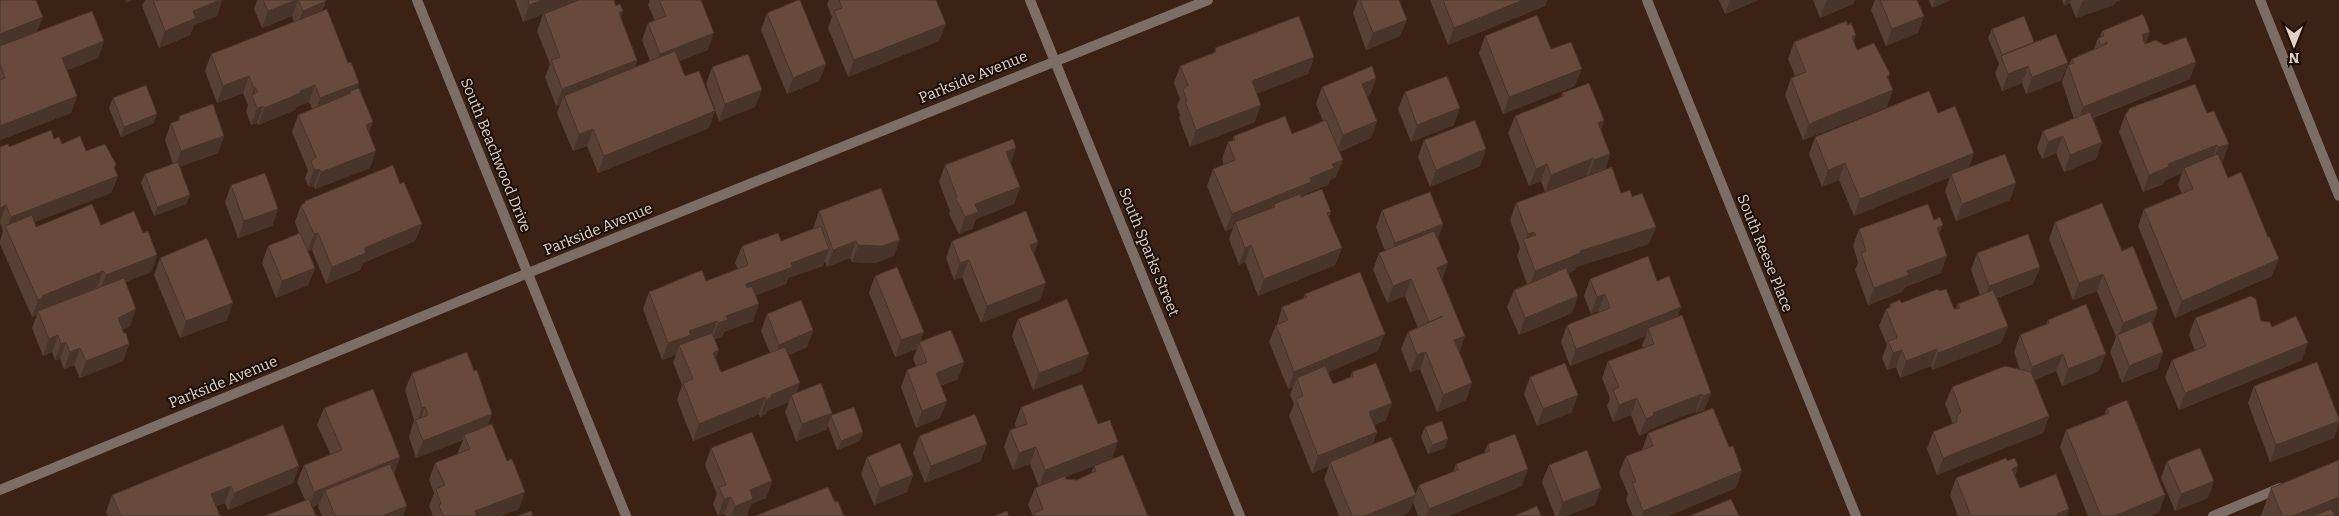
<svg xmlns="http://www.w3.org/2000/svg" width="2339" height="516" font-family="Bitter,serif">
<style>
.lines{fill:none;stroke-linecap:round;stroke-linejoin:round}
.lane{stroke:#7c6d66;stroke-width:10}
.street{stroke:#7c6d66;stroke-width:10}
.wall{fill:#594034;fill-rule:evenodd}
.shaded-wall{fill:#49342a}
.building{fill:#684a3c;stroke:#49342a}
.labels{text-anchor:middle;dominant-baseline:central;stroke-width:4;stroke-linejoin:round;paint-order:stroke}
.street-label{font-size:15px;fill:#e3d1c9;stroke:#1b0f09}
</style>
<rect width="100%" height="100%" fill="#3c2215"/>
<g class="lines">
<polyline class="lane" points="2213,516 2280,488"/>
<g class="street">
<polyline points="417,0 626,516"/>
<polyline points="1030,0 1240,516"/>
<polyline points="1647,0 1856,516"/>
<polyline points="2260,0 2339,196"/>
<polyline points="0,490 528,273 1208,0"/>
</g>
</g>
<g class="wall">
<polygon points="0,0 37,32 104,41 98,58 67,70 77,96 71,113 0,140"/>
<polygon points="145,0 222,0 217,16 194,25 190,35 159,48 142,6"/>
<polygon points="257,0 326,0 322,11 348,63 359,83 357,88 369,132 370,168 315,189 314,187 308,186 305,178 308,170 292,132 298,115 312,109 309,102 296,107 295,110 258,125 257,123 251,125 246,112 248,105 243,93 217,103 205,71 211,54 294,22 292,16 262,28 254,9"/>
<polygon points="515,0 614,0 637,60 635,67 650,61 642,40 648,23 655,21 648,5 650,0 701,0 708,50 679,61 685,76 709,128 598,173 587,146 573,151 557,113 560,105 556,106 545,77 550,64 537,31 543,14 523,22"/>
<polygon points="829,0 936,0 939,41 848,77 828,28 832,17 827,4"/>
<polygon points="1358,0 1399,0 1400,36 1366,50 1353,13"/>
<polygon points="1430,0 1547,0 1545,6 1448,45"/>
<polygon points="1719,0 1757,0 1756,1 1725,14"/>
<polygon points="1813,0 1855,0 1853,4 1820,18"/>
<polygon points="1875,0 1917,0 1918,33 1886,46 1871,10"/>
<polygon points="1929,0 1951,0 1932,8"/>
<polygon points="2062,0 2121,0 2115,2 2114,5 2076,18 2070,3 2064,6"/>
<polygon points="767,13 826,64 819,81 787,94 761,30"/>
<polygon points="1992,29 2034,42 2062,80 2026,94 2022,83 2002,91 1995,73 1999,64 1988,38"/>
<polygon points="2102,31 2146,44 2190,79 2093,118 2102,142 2096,159 2064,172 2056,153 2042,159 2037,148 2043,131 2074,119 2062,82 2068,65 2069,64 2072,59 2094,49 2098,38 2100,37"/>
<polygon points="1485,36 1551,49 1575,86 1503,114 1479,53"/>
<polygon points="1794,42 1854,42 1857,50 1890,74 1888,78 1887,107 1803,140 1785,95 1791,78 1795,76 1788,59"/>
<polygon points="1215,48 1314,57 1308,74 1256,94 1255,122 1190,147 1179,118 1180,115 1177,106 1180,99 1174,83 1180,66 1214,53"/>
<polygon points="712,67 755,107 719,121 706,84"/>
<polygon points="1376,78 1370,95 1367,97 1377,121 1371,138 1339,152 1336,177 1330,180 1328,185 1307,193 1306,195 1331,212 1329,217 1342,248 1335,265 1258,296 1245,262 1239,265 1229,239 1233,228 1225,231 1207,186 1213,169 1224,165 1222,159 1228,142 1232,141 1234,136 1292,134 1323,121 1316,104 1322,87"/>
<polygon points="1405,92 1454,125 1411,142 1398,109"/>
<path d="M1562 93 1604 120 1601 129 1610 154 1605 170 1621 193 1649 244 1576 267 1575 270 1568 273 1578 296 1572 313 1519 335 1507 307 1514 290 1527 284 1517 256 1520 248 1510 220 1516 203 1545 192 1541 181 1529 186 1508 133 1515 116 1561 98ZM1587 175V176L1550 190Z"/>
<polygon points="113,98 154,123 121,137 109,108"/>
<polygon points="1938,113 1974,153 1969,167 2010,200 1956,221 1945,191 1950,177 1854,216 1839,180 1822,187 1809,154 1815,137"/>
<polygon points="2207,113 2223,161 2221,161 2228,178 2272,276 2175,318 2138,226 2144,209 2182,194 2178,185 2182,173 2164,181 2163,184 2143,192 2119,132 2125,115"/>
<polygon points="179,116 224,136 218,153 179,167 190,195 186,204 154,216 141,183 145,174 173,164 165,140 171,123 178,121"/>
<polygon points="54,139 62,144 86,151 115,168 118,176 111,193 35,222 36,227 101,225 143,233 157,255 151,272 125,282 130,326 122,330 129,344 123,361 80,378 74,365 64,369 60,359 55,360 52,352 43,356 32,328 38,312 36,315 32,317 0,244 0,241 3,231 0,223 0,147 9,147"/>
<polygon points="1424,140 1486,149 1480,166 1430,187 1418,157"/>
<polygon points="1011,163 1020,187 1014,204 976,219 972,229 959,234 949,214 950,211 939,182 945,165"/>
<polygon points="400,184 422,224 415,241 363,263 360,270 326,284 312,250 308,251 315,268 308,285 276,298 262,263 268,246 299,233 295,222 301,205 304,204 305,201"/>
<polygon points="231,185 278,209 272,226 238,238 225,202"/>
<polygon points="1382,210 1443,224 1438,238 1448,263 1442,280 1459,351 1472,383 1466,400 1437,412 1420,369 1410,372 1401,349 1408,332 1418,328 1405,296 1387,303 1373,270 1379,253 1385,251 1376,227"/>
<polygon points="819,211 894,256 875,263 852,262 850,258 827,267 825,261 823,266 788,278 786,284 756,295 753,321 724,332 722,337 715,339 716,359 721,372 770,353 761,331 767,314 813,330 807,347 789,355 796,393 832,415 860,441 837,450 828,426 826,430 796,441 785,412 789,402 767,411 766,414 760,417 759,414 693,441 677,400 682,385 673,362 676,355 662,360 643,309 649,292 706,281 738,269 735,263 742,246 781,241 813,229"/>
<polygon points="2055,222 2122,251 2158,309 2152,324 2163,352 2157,369 2122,383 2110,352 2116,337 2097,291 2073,300 2049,239"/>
<polygon points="1859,229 1939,234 1941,273 1905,287 1902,292 1868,305 1855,270 1858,262 1853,246"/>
<polygon points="952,241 1038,242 1034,254 1040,300 981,323 962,277 954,280 946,258"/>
<polygon points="1977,253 2040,267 2033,284 1997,298 2008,326 2001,343 1932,370 1931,366 1900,378 1896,367 1887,370 1882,358 1887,345 1879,326 1886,309 1889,308 1890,304 1901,303 1939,291 1954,309 1956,309 1958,304 1980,295 1971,270"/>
<polygon points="160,258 227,320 180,338 154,275"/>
<polygon points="875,276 924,332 920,341 958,379 940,386 940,418 916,428 901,387 907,370 916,366 913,359 917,349 895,357 869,293"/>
<polygon points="1590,279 1657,281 1678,317 1711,393 1704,410 1696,413 1696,411 1649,430 1648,432 1639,436 1631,415 1613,422 1607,406 1610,398 1602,378 1608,361 1643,348 1642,345 1646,336 1570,366 1561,342 1567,325 1599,313 1598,311 1591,314 1584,296"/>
<polygon points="1305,294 1378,351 1328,372 1333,384 1350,378 1352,372 1386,420 1374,425 1377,432 1372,445 1415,495 1419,485 1453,472 1456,464 1484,453 1488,444 1522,486 1448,516 1418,516 1413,502 1409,512 1401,516 1339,516 1324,479 1329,466 1312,473 1289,416 1294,404 1290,395 1293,387 1288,389 1269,342 1276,325 1277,325 1282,307 1303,299"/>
<polygon points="2195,318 2261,321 2302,360 2179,410 2165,377 2172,360 2195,351 2189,335"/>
<polygon points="1018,319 1082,371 1033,390 1012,336"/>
<polygon points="2048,320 2099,371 2062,386 2056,371 2035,380 2049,416 2043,433 1937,475 1927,449 1933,432 1953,424 1945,404 1952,387 2020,370 2014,352 2020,335 2046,324"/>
<polygon points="412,373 488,425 519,509 500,516 433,516 429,506 434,493 429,480 435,463 459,453 458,452 463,440 416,458 409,437 414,420 405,390"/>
<polygon points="1530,377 1572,412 1537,426 1524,394"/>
<polygon points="2254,386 2339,419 2339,423 2334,438 2270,462 2248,403"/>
<polygon points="1021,407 1112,459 1065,477 1066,479 1077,480 1091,473 1094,466 1148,516 1033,516 1028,505 1035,488 1039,487 1030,464 1013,470 1004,447 1010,430 1016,428 1015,424"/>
<polygon points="324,408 400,457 394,474 403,516 322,516 318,507 319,504 313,507 305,500 297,482 304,465 331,455 317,425"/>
<polygon points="2107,408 2165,495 2159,512 2150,516 2088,516 2060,447 2066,430 2104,415"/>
<polygon points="1425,427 1445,448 1428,454 1421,437"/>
<polygon points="1648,433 1736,488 1668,516 1633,516 1626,500 1628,494 1619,473 1626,456 1642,450"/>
<polygon points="919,436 981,461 925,483 913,453"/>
<polygon points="711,448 772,481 766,498 751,504 747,516 726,516 724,514 718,516 713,504 717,494 705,465"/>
<polygon points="867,457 913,475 907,492 874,505 861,474"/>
<polygon points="2007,461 2018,466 2015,476 2020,488 2067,516 1958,516 1950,495 1956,478"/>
<polygon points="2167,461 2208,498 2175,511 2161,478"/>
<polygon points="1549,465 1595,505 1565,516 1555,516 1542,482"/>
<polygon points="299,466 293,483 228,510 225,503 216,506 220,516 108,516 106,512 112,495"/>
<polygon points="2271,488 2339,516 2261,516 2261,515"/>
</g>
<g class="shaded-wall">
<polygon points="126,0 133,0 125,3"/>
<polygon points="220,0 222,0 217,16 194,25 190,35 159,48 165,31 193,11"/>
<polygon points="296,0 298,0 292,16 262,28 268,11"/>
<polygon points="543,0 581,0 523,22 529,5"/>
<polygon points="1523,0 1547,0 1545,6 1448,45 1454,28"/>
<polygon points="1730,0 1757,0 1756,1 1725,14"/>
<polygon points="1828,0 1855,0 1853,4 1820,18 1826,1"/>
<polygon points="1935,0 1951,0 1932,8"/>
<polygon points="2066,0 2071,0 2070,3 2064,6"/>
<polygon points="2086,0 2121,0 2115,2 2114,5 2076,18 2082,1"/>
<polygon points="326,1 320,18 296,28 303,11"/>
<polygon points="623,11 617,28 619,13"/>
<polygon points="1924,16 1918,33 1886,46 1892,29"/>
<polygon points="43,17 36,34 0,48 0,34"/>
<polygon points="1407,20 1400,36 1366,50 1373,33"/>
<polygon points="946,24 939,41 848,77 854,60"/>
<polygon points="2150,32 2144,49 2142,35"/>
<polygon points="714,33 708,50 654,71 660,54"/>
<polygon points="1856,35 1850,52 1852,37"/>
<polygon points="104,41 98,58 56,75 62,58"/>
<polygon points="1314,57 1308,74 1245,98 1252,81"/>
<polygon points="637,60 631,77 564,96 560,105 556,106 562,89"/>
<polygon points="2196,62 2190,79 2076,124 2083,107"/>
<polygon points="2068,63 2062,80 2026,94 2032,77"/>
<polygon points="826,64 819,81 787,94 793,78"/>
<polygon points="2028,66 2022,83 2002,91 2008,74"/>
<polygon points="1582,69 1575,86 1503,114 1509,97"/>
<polygon points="249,76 243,93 217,103 223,86"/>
<polygon points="1376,78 1370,95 1355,101 1362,84"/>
<polygon points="359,83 353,100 350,91 345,103 314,115 320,98"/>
<polygon points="315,85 309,102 296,107 295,110 258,125 264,108 300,91"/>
<polygon points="254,88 256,88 253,97 252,95 248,105"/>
<polygon points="762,90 755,107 719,121 725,104"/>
<polygon points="1893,90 1887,107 1803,140 1809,124"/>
<polygon points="77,96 71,113 0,140 0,126"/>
<polygon points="1261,105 1255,122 1190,147 1196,130"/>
<polygon points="263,106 257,123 251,125 257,108"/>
<polygon points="1460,108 1454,125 1411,142 1417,125"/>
<polygon points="715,111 709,128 598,173 604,156"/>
<polygon points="157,114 154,123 121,137 124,127"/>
<polygon points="1604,120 1597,137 1598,123"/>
<polygon points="1377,121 1371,138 1337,152 1343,135"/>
<polygon points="373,122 367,139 366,125"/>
<polygon points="593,129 587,146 573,151 579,134"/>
<polygon points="224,136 218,153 175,168 181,151"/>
<polygon points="2063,136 2056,153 2042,159 2048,142"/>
<polygon points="2102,142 2096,159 2064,172 2070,155"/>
<polygon points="2229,144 2223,161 2212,164 2218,147"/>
<polygon points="2217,145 2211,162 2184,168 2182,173 2164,181 2163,184 2143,192 2149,175 2168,164"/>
<polygon points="1016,148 1010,165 1006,152"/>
<polygon points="1486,149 1480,166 1430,187 1436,170"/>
<polygon points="376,151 370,168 315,189 321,172"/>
<polygon points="1974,153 1968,170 1951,174 1950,177 1854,216 1860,199"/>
<polygon points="1610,154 1604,171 1588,177 1594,160"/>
<polygon points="1593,158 1587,175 1545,192 1551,175"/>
<polygon points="1343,160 1336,177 1330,180 1328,185 1307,193 1305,198 1275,207 1274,204 1271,212 1235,222 1233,228 1225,231 1232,214 1310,178 1332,164"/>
<polygon points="1845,163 1839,180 1822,187 1828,170"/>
<polygon points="1547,164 1541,181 1529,186 1536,169"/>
<polygon points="314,169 320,170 314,187 308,186"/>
<polygon points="118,176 111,193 8,232 7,228 11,217"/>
<polygon points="2016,183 2010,200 1956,221 1962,204"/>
<polygon points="1020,187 1014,204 976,219 972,229 959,234 965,217 975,204"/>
<polygon points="190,195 186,204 154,216 157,207"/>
<polygon points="6,205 0,222 0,208"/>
<polygon points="278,209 272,226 238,238 244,221"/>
<polygon points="422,224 415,241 363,263 360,270 326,284 332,267 364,248"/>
<polygon points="1443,224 1437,241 1388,260 1395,243"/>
<polygon points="1943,225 1936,242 1937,228"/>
<polygon points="1656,227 1649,244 1576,267 1575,270 1529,288 1535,271 1580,251"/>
<polygon points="1534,232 1528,249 1525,243 1528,234"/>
<polygon points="318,233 312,250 307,251 314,234"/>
<polygon points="900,240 894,256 875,263 852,262 858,245"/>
<polygon points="856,241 850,258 827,267 833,250"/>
<polygon points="1038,242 1032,259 1030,245"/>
<polygon points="1251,245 1245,262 1239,265 1245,248"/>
<polygon points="1342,248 1335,265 1258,296 1264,279"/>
<polygon points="829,249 823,266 788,278 786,284 740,301 746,284 791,263"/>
<polygon points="157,255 151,272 99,292 106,275"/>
<polygon points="1947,256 1941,273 1905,287 1902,292 1868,305 1874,288 1907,271"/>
<polygon points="2279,259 2272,276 2175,318 2182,301"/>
<polygon points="969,260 962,277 954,280 960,263"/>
<polygon points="1448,263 1442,280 1437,268"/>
<polygon points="2040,267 2033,284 1983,302 1989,286"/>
<polygon points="315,268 308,285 276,298 282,281"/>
<polygon points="103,271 97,288 38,311 36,315 32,317 38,300 42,296"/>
<polygon points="2103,274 2097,291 2073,300 2079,283"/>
<polygon points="1411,279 1405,296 1387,303 1393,286"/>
<polygon points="1046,283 1040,300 981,323 987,306"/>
<polygon points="1605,294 1598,311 1591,314 1597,297"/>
<polygon points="1578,296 1572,313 1519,335 1525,318"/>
<polygon points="233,303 227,320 180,338 186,321"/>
<polygon points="759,304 753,321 724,332 722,337 712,340 718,323 726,316"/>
<polygon points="1681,307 1675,324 1648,328 1646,336 1570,366 1576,349"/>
<polygon points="136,309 130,326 112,335 118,318"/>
<polygon points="2158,309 2152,326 2118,337 2123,323"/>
<polygon points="717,321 711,338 679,345 676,355 662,360 668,343 689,331"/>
<polygon points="2008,326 2001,343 1932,370 1938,353"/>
<polygon points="813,330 807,347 773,362 779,345"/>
<polygon points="924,332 917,349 895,357 901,340"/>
<polygon points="1385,334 1378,351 1299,384 1297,378 1293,387 1288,389 1294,372"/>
<polygon points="58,335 52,352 43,356 49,339"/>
<polygon points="1465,336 1459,353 1454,340"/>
<polygon points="66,342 60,359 55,360 61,344"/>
<polygon points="2308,343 2302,360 2179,410 2185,393"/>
<polygon points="129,344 123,361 80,378 86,361"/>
<polygon points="80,348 74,365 64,369 70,352"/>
<polygon points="1937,349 1931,366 1900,378 1906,361"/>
<polygon points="719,350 713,367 713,353"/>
<polygon points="1902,350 1896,367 1887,370 1893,353"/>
<polygon points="1426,352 1420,369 1410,372 1417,355"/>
<polygon points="2163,352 2157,369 2122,383 2129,366"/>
<polygon points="1089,354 1082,371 1033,390 1039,373"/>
<polygon points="2063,354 2056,371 2026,384 2032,367"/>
<polygon points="2106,354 2099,371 2062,386 2068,369"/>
<polygon points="964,362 958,379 929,390 936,373"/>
<polygon points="800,383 794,400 791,395 789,402 767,411 766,414 760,417 766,400 771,395"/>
<polygon points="1472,383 1466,400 1437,412 1443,395"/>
<polygon points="1711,393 1704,410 1696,413 1703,396"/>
<polygon points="1702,394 1696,411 1649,430 1648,432 1639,436 1646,419 1653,413"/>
<polygon points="1578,395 1572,412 1537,426 1543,409"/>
<polygon points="765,397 759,414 693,441 699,424"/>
<polygon points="1637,398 1631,415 1613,422 1619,405"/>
<polygon points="947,401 940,418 916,428 922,411"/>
<polygon points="1392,403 1386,420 1363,429 1369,412"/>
<polygon points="425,407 419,424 416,425 422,408"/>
<polygon points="832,413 826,430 796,441 802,424"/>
<polygon points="492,414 486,431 464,435 463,440 416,458 423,441"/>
<polygon points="2049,416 2043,433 1937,475 1943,458"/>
<polygon points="2339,421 2334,438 2270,462 2276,445"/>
<polygon points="863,432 860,441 837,450 841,441"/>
<polygon points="1377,432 1371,449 1330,462 1329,466 1312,473 1318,456"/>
<polygon points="1448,439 1445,448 1428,454 1432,445"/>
<polygon points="1118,442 1112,459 1039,487 1045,470"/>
<polygon points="987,444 981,461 925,483 931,466"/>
<polygon points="1036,447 1030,464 1013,470 1019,453"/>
<polygon points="400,457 394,474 325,490 319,504 308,509 314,492"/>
<polygon points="299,466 293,483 228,510 234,493"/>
<polygon points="2018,466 2012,483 2012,469"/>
<polygon points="1528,469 1522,486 1448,516 1426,516 1429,509"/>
<polygon points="1742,471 1736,488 1668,516 1642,516 1643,511"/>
<polygon points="913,475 907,492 874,505 880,488"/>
<polygon points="772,481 766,498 751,504 747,516 731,516 735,506 750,490"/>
<polygon points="2214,481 2208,498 2175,511 2181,494"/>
<polygon points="231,486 225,503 205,511 211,494"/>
<polygon points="1601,488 1595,505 1565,516 1558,516 1563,502"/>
<polygon points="525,492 519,509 500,516 474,516 475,511"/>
<polygon points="1416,495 1409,512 1401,516 1365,516"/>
<polygon points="2165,495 2159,512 2150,516 2114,516"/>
<polygon points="731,497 724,514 718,516 724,499"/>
<polygon points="2339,497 2339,516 2293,516"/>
<polygon points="407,506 403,516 382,516"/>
<polygon points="2069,509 2067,516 2056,516 2057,514"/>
</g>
<g class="building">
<polygon points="0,0 36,0 43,17 0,34"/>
<polygon points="153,0 220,0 193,11 196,18 165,31"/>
<polygon points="263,0 296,0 268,11"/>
<polygon points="298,0 326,0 326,1 303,11"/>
<polygon points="528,0 543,0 529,5"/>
<polygon points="579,0 614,0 616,6 620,4 623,11 619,13 637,60 562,89 551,60 560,57 544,14"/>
<polygon points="659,0 701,0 714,33 660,54 648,23 666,16"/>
<polygon points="798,0 800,0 826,64 793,78 767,13"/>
<polygon points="839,0 936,0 946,24 854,60 834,11 842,8"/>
<polygon points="1360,0 1399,0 1407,20 1373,33"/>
<polygon points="1443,0 1523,0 1454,28"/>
<polygon points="1880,0 1917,0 1924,16 1892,29"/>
<polygon points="327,9 348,63 351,62 359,83 320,98 315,85 300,91 301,93 264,108 263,106 257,108 252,95 258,92 256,88 254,88 249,76 223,86 211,54"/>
<polygon points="92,11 104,41 62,58 77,96 0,126 0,80 5,78 0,64 0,46"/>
<polygon points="2143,14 2150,32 2142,35 2145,44 2156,40 2164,45 2186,37 2196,62 2083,107 2068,65 2074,63 2072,59 2107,44 2107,42 2101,45 2098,38 2104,36 2102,31"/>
<polygon points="1537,15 1551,49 1571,42 1582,69 1509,97 1485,36"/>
<polygon points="1299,16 1314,57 1252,81 1261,105 1196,130 1185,101 1187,101 1183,89 1188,85 1180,66 1216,52 1215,48"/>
<polygon points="2024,16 2034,42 2002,55 1992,29"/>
<polygon points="1846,21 1848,25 1851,23 1856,35 1852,37 1857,50 1874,43 1890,74 1887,76 1893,90 1809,124 1791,78 1806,72 1794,42"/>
<polygon points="2056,34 2068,63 2032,77 2028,66 2008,74 2001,56"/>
<polygon points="675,51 685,76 699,71 715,111 604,156 593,129 579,134 564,96"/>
<polygon points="748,54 762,90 725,104 712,67"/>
<polygon points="1372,66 1376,78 1362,84 1377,121 1343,135 1322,87"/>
<polygon points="1447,76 1460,108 1417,125 1405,92"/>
<polygon points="1589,83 1604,120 1598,123 1610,154 1594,160 1593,158 1551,175 1547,164 1536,169 1515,116 1564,96 1562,93"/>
<polygon points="2195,84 2207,113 2214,111 2229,144 2218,147 2217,145 2168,164 2169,167 2149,175 2125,115 2130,108"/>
<polygon points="146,85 157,114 124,127 113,98"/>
<polygon points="359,88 373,122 366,125 376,151 321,172 320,170 314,169 311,161 316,157 298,115 351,93 350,91"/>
<polygon points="1929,91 1938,113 1955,106 1974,153 1860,199 1845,163 1828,170 1815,137"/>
<polygon points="213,104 224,136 181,151 171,123 180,120 179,116"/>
<polygon points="2090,112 2102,142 2070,155 2063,136 2048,142 2043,131"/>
<polygon points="1285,116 1292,134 1326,120 1343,160 1332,164 1334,168 1310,178 1311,182 1232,214 1213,169 1235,160 1228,142 1235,140 1234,136"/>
<polygon points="1475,120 1486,149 1436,170 1424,140"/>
<polygon points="51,130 54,139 59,137 62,144 80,136 86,151 105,144 116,164 114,168 118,176 11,217 6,205 0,208 0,147 8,144 9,147"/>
<polygon points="1013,139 1016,148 1006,152 1020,187 975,204 978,212 965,217 955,197 957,197 945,165"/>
<polygon points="2005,154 2016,183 1962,204 1951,174"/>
<polygon points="2218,154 2228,178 2241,172 2268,237 2269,236 2279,259 2182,301 2144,209 2193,189 2184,168"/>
<polygon points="178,162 190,195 157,207 145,174"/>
<polygon points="393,165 400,184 404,182 422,224 364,248 366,253 332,267 318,233 314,234 301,205 305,203 305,201"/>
<polygon points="1612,167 1621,193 1630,190 1632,197 1642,193 1656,227 1580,251 1581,253 1535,271 1523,239 1536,235 1534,232 1528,234 1516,203"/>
<polygon points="265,173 278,209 244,221 231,185"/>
<polygon points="881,188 900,240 882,246 858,245 856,241 833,250 819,211"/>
<polygon points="1322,189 1331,212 1327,213 1342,248 1264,279 1251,245 1245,248 1235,222 1275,207 1274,204 1300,194 1301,197"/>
<polygon points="1430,192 1443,224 1395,243 1382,210"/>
<polygon points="2102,203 2122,251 2133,246 2158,309 2123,323 2103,274 2079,283 2055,222"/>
<polygon points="92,204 101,225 134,211 143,233 148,231 157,255 106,275 103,271 42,296 43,298 38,300 5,226 32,215 36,227"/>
<polygon points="1928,204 1934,220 1940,217 1943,225 1937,228 1947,256 1907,271 1909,275 1874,288 1861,253 1866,251 1859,229"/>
<polygon points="1026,211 1038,242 1030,245 1046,283 987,306 969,260 960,263 952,241"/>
<polygon points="821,226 829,249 791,263 793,267 746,284 747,288 752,286 759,304 726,316 728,320 718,323 717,321 689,331 691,335 668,343 649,292 702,270 706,281 748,265 742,246 778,233 781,241"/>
<polygon points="1434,231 1448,263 1437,268 1465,336 1454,340 1472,383 1443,395 1426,352 1417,355 1408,332 1443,316 1429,322 1411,279 1393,286 1379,253"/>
<polygon points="300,233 315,268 282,281 268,246"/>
<polygon points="2028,234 2040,267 1989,286 1977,253"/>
<polygon points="207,238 233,303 186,321 160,258"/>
<polygon points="1648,256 1657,281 1669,276 1681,307 1576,349 1567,325 1610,308 1605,294 1597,297 1590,279"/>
<polygon points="897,267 924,332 901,340 875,276"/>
<polygon points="1566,268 1578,296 1525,318 1514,290"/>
<polygon points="1360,272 1385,334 1294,372 1276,325 1288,320 1282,307 1307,297 1305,294"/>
<polygon points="124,278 136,309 118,318 124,333 126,333 129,344 86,361 80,348 70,352 66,342 61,344 58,335 49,339 38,311"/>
<polygon points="1938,289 1939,291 1946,289 1954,309 1960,308 1958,304 1993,290 2008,326 1938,353 1937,349 1906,361 1902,350 1893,353 1888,341 1897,338 1886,309 1891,307 1890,304 1900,300 1901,303"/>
<polygon points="2251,296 2256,299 2261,321 2270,322 2272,327 2296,316 2308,343 2185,393 2172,360 2206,346 2195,318"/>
<polygon points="1067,299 1089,354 1039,373 1018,319"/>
<polygon points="801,300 813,330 779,345 767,314"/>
<polygon points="2086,304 2106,354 2068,369 2063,354 2032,367 2020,335 2049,323 2048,320"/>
<polygon points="1682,315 1711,393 1703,396 1702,394 1653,413 1654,415 1646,419 1637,398 1619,405 1613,390 1619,387 1608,361 1654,344 1648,328"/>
<polygon points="2151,321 2163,352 2129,366 2117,335"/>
<polygon points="951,330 964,362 936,373 947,401 922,411 907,370 927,362 919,342"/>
<polygon points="712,333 719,350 713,353 721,372 785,347 800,383 771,395 772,397 766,400 765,397 699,424 683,383 693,379 679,345"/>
<polygon points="467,352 474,371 477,370 492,414 423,441 415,420 428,415 425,407 422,408 412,373"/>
<polygon points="2317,362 2339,419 2339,421 2276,445 2254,386"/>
<polygon points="1376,363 1392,403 1369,412 1377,432 1318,456 1296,399 1303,396 1297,378 1325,366 1333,384 1353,376 1352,372"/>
<polygon points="1565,363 1578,395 1543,409 1530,377"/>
<polygon points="2005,366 2031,372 2049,416 1943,458 1933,432 1957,422 1957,416 1961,412 1952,387"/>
<polygon points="821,383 832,413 802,424 791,395"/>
<polygon points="1082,384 1098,424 1110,420 1118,442 1045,470 1036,447 1019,453 1010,430 1027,424 1021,407"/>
<polygon points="373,389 400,457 314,492 304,465 342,450 324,408"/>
<polygon points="2127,400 2165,495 2114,516 2101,516 2066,430 2109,413 2107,408"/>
<polygon points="854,407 863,432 841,441 831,416 832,415"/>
<polygon points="1713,408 1729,447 1733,446 1742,471 1643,511 1632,483 1636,482 1626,456 1653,446 1648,433"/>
<polygon points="975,414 987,444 931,466 919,436"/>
<polygon points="1442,421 1448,439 1432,445 1425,427"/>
<polygon points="492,424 507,461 512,459 525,492 475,511 477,516 443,516 439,505 441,504 436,489 445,485 435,463 470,449 464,435"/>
<polygon points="283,425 299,466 234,493 231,486 211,494 220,516 121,516 112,495"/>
<polygon points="752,432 772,481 750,490 753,499 735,506 731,497 724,499 719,487 726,485 711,448"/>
<polygon points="1515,434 1528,469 1429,509 1419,485 1458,470 1456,464 1490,451 1488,444"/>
<polygon points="1391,437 1416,495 1365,516 1352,516 1330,462"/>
<polygon points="900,443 913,475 880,488 867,457"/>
<polygon points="2200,448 2214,481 2181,494 2167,461"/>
<polygon points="1587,450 1601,488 1563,502 1549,465"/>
<polygon points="1123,455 1148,516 1035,516 1034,513 1043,509 1035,488 1065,476 1066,479 1077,480 1096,471 1094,466"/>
<polygon points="2006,458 2007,461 2015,458 2018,466 2012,469 2020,488 2056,474 2069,509 2057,514 2058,516 1971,516 1956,478"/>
<polygon points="2339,460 2339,497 2293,516 2282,516 2271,488"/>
<polygon points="390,464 407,506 382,516 335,516 325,490"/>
<polygon points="828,487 835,502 838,501 844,516 755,516"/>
<polygon points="309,499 316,516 264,516"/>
<polygon points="1731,499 1739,516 1689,516"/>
<polygon points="1537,506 1541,516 1514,516"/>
<polygon points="2331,509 2335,516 2312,516"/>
<polygon points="531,511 533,516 517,516"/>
<polygon points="1007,511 1009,516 994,516"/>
</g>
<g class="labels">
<g class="street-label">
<text transform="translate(973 77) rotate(-22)">Parkside Avenue</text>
<text transform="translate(496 155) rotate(68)">South Beachwood Drive</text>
<text transform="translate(598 229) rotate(-22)">Parkside Avenue</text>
<text transform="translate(1149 252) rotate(68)">South Sparks Street</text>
<text transform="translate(1765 253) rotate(68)">South Reese Place</text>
<text transform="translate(223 382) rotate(-22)">Parkside Avenue</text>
</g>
</g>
<g transform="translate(2294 45) rotate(180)" stroke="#1b0f09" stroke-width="4" paint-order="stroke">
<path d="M0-4L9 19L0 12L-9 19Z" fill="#e3d1c9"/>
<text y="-8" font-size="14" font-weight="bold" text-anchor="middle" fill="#e3d1c9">N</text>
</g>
</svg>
